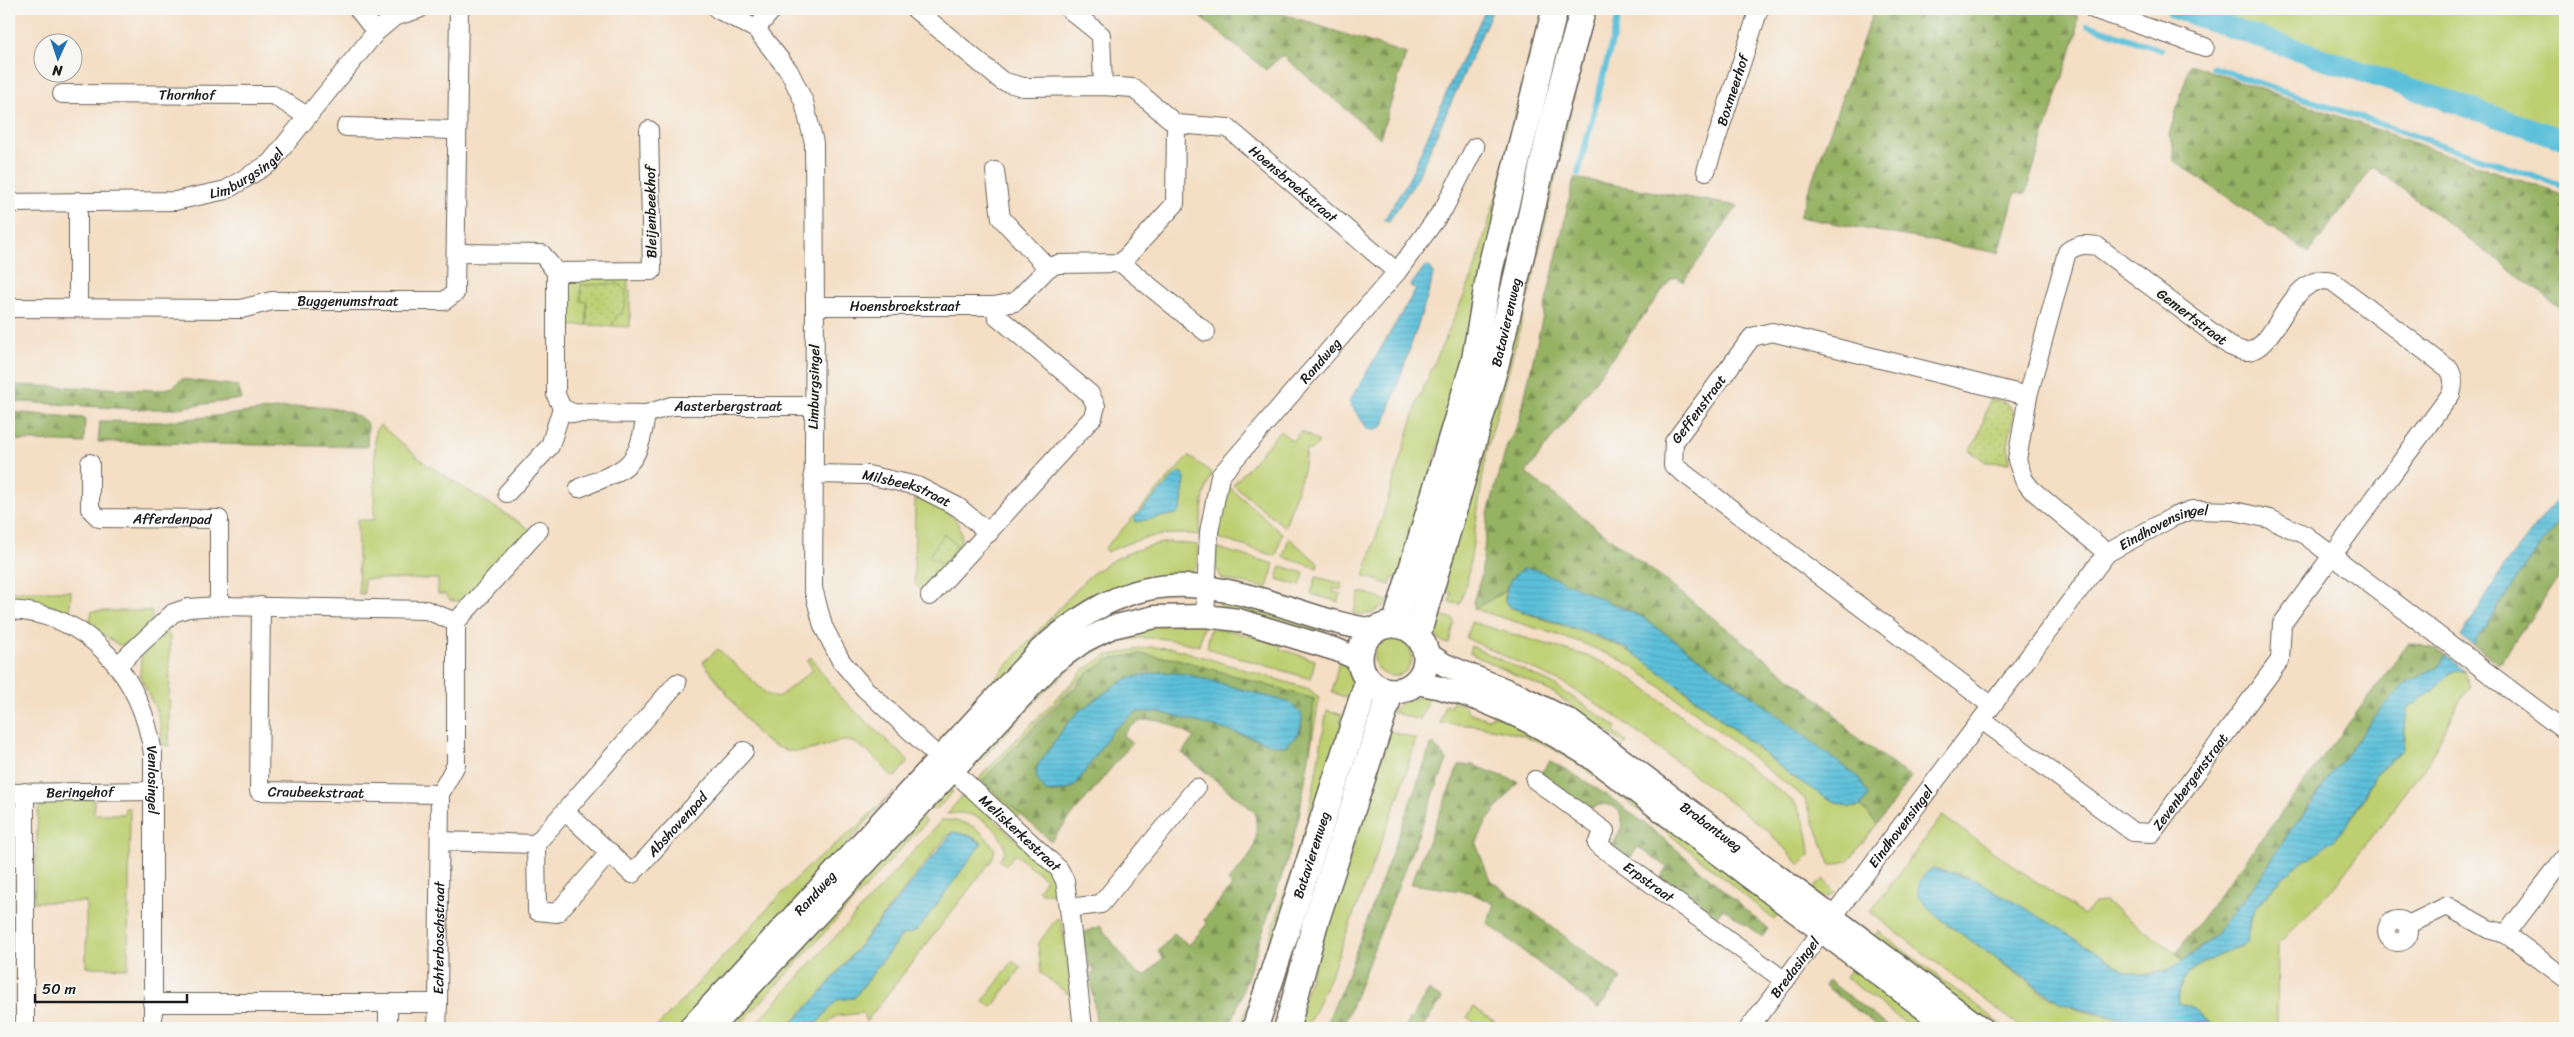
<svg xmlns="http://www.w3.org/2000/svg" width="2574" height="1037" font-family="Sriracha,sans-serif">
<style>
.grass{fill:#bdcf71;stroke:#6c7646}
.forest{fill:url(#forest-firs);stroke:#596740;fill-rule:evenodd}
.park{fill:url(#park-dots);stroke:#6c7646}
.water{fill:url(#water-rules);stroke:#3c6e7b}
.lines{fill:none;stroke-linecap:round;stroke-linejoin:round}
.stream{stroke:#5cc0da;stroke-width:6}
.canal{stroke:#5cc0da;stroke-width:21}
.minor-casing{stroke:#686057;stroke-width:20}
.tertiary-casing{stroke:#686057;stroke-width:25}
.secondary-casing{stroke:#686057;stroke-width:28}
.minor{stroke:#fff;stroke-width:18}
.tertiary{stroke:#fff;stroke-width:22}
.secondary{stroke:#fff;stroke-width:25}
.labels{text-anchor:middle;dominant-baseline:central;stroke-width:4;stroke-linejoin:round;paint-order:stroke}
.street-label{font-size:14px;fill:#1c1c1c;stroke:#f6f6f2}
</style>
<defs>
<pattern id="forest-firs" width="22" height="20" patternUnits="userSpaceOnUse" patternTransform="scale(1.25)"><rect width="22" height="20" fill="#96b263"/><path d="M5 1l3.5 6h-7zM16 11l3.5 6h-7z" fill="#7a9051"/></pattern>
<pattern id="park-dots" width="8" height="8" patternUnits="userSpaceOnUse" patternTransform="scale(1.25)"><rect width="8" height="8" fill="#bdcf71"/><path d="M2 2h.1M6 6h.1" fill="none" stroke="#a2b161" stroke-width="1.8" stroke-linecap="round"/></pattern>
<pattern id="water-rules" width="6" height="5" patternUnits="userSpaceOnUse" patternTransform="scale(1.25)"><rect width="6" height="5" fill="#5cc0da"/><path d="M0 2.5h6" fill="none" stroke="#4fa4ba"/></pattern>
</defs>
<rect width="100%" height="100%" fill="#f6f6f2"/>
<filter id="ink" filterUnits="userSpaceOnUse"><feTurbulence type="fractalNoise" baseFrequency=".02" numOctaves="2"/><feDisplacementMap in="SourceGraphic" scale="10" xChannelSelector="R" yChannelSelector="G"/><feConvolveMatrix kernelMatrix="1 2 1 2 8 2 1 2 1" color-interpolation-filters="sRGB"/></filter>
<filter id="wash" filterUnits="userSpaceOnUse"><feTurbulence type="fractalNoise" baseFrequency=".0096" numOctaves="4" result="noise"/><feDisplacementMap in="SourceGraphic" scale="20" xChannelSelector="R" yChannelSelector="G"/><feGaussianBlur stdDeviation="1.12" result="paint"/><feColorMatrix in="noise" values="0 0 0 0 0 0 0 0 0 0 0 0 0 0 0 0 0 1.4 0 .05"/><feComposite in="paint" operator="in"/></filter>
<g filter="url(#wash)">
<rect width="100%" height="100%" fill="#f4dec4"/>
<g class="grass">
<polygon points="1593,9 1530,290 1486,454 1468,577 1460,604 1449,602 1452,593 1437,589"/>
<polygon points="2188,9 2565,9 2565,130"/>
<polygon points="1517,105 1524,107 1474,316 1402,580 1392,578 1390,585 1364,576 1419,398 1473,275 1500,184"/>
<polygon points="573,278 628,279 628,290 630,290 630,327 612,326 626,291 619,284 581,285 587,301 587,325 570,326 567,284"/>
<polygon points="380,425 426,464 531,530 464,601 451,601 445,594 438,594 438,579 364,579 364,594 359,594 357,520 374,520 375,431"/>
<polygon points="1280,431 1293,441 1301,431 1319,442 1311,451 1306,450 1303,471 1285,527 1233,485"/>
<path d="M1189 456 1212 473 1204 495 1199 535C1166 531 1137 538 1107 552L1104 549Z"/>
<polygon points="1227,485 1282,533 1276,556 1218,538 1220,514"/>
<path d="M915 498C925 503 938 506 947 513 984 537 938 574 921 592L914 581Z"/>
<polygon points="1289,538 1318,563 1317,568 1283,557"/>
<path d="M1168 542 1198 545 1197 565 1187 576 1141 581 949 736H945V733L1088 577C1112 558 1137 547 1168 542Z"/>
<polygon points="1217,548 1274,564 1267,588 1222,579 1216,567"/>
<polygon points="1281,566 1304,573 1300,586 1277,579"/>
<polygon points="1316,577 1343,584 1341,590 1334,588 1333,592 1341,594 1339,602 1311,594"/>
<polygon points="9,591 71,591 70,612 31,599 9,598"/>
<path d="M1505 591V601L1510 607C1556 626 1604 635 1647 661L1792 776 1826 798 1850 808 1861 806 1877 824 1849 860 1831 866 1805 799 1695 712 1639 671 1625 662 1580 642 1475 609Z"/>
<polygon points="1360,593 1366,593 1389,602 1371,614 1353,614"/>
<polygon points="1225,596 1326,627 1323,638 1221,608 1218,600"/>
<polygon points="92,611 152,611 151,623 129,644 118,645 89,624"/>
<polygon points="1432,612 1453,619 1454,624 1449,643 1444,643 1432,633"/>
<path d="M1204 622 1199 646C1177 640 1155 636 1132 639 1073 647 1013 727 973 769V761L1057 667 1107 636 1156 625Z"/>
<path d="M1471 622 1587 656 1609 665 1627 675 1794 802C1805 819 1809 836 1810 855L1800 865 1767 830 1613 714 1567 685 1466 638Z"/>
<polygon points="1210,629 1232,631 1281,645 1280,649 1315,660 1311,679 1207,648"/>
<polygon points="166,631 170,636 169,746 163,745 158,714 140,676 141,657"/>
<circle cx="1393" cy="657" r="19"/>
<polygon points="1471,646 1553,684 1617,727 1614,732 1627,742 1625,745 1554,693 1469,653"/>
<polygon points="1149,647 1173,648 1309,689 1318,697 1319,701 1310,751 1314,699 1177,659 1139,654 1110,659 1076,682 982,781 1021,814 1016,818 979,783 980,777 1085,669 1106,656"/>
<path d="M718 649 767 694 777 698 813 670 807 660 811 657 839 696 909 761 894 778C882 767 865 744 848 741 839 740 830 744 821 747 798 755 779 752 759 736L703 662Z"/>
<path d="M1339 661C1354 668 1354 687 1354 701L1332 692Z"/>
<path d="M2465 671 2469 688 2459 701 2430 760 2334 887 2278 944 2277 1022 2286 1028H2218L2194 1009 2179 1003C2174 967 2220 957 2244 944L2255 910 2271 890 2287 873 2340 833 2355 813 2376 774 2388 764 2405 740V713L2407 708 2434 690 2451 672Z"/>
<polygon points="1425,696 1429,697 1420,720 1391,712 1405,700"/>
<path d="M1453 702 1464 704 1468 712 1487 719 1495 715 1542 735 1782 909 1774 920C1727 881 1680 842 1632 805 1605 784 1578 761 1548 746 1514 729 1477 725 1440 723L1445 705 1451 706Z"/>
<polygon points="1327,710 1342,715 1340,721 1348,725 1249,1028 1240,1028 1307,825"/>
<polygon points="1390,731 1416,739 1401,790 1329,979 1307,1028 1294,1028"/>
<polygon points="894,791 682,1028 656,1028 804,870 858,826"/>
<polygon points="946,791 953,791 952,793 937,809 928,809"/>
<path d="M963 795 969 796 1053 874 1056 881V893H1041L1038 890 1046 879 1015 854 1006 865 999 860 1005 852C1004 833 984 817 967 814 960 812 953 814 947 814Z"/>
<polygon points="94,799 94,814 124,814 125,808 130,808 128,968 86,967 86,902 34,902 38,809 50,801"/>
<polygon points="917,813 926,822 737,1028 720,1028"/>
<path d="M1942 816 2084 915 2094 903 2105 902 2176 953 2183 961C2160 974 2152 976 2126 971L2000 894 1978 881 1953 872 1918 896 1935 915 2048 996 2078 1010 2129 1021 2138 1028H2022L1870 912Z"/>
<path d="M942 820C967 820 984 829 995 850L992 860 866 1022 863 1013 836 1016 826 1024 827 1028H813L837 1000 855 997 901 936 918 929 982 842 968 835 953 832 948 835 820 994 787 1028H752Z"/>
<path d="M1824 879 1835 893C1827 901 1819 896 1809 893Z"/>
<polygon points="1057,918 1062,922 1072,997 1041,973 1038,944"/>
<polygon points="1878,931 2006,1028 1988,1028 1872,940"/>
<polygon points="1013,961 1021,968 992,1007 983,1001"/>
<polygon points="1855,963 1917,1022 1912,1028 1845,977"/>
<polygon points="1474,1007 1503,1028 1472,1028 1475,1023 1467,1017"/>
</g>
<g class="forest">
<polygon points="1190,9 1281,9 1280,13 1406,54 1380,138 1282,55 1266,70"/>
<polygon points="1874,9 2055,9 2078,16 2077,33 2025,194 2015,193 1999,253 1799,217"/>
<polygon points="2190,64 2565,196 2565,311 2373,167 2309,253 2174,161 2173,143 2169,135"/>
<polygon points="1574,178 1738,206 1683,282 1677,277 1671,279 1526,473 1828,707 1852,734 1911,778 1877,824 1861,806 1868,795 1758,700 1642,617 1617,604 1507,585 1505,591 1475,609 1473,602 1481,577 1488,514 1507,445 1519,422"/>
<polygon points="181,379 238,386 242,399 169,409 130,409 9,401 9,385 160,390 173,387"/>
<path d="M303 406C323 407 354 408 368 424L367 447 98 442 100 421 161 422Z"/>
<polygon points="9,412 85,418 84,443 9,440"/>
<polygon points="2565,514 2565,569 2499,664 2473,645 2524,568"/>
<polygon points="2409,643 2436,649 2446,656 2440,665 2407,683 2381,709 2327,780 2260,879 2212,938 2183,961 2176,953"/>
<path d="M1139 654 1177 659 1314 699 1310 751 1299 816 1288 858 1230 1028H1097L1090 973H1094V967H1089L1082 933 1100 926 1137 974 1146 975 1163 958 1158 952 1174 933 1189 945 1207 924 1204 920 1232 886 1228 881C1252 854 1260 850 1255 812L1182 753 1194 737C1170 724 1144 707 1123 735L1132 743 1051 841 982 781 1088 673 1110 659ZM1161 672 1186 674 1291 703 1302 728 1296 737 1284 746C1251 742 1163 702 1136 713 1114 721 1098 751 1086 770 1082 774 1079 782 1075 786 1067 792 1055 793 1046 792L1049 749 1078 712 1113 687 1129 678Z"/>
<polygon points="1432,743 1447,760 1343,1028 1324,1028 1344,984"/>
<path d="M1550 761C1631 803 1699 870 1768 929L1762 937 1723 908 1714 920 1660 879 1667 867 1638 847 1630 858 1613 845 1623 824 1619 811C1610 802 1601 803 1591 809L1540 774Z"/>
<polygon points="1459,765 1473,765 1518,782 1487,821 1476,844 1490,880 1621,979 1598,1009 1487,923 1494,904 1469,892 1411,884"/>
<polygon points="1828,980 1890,1028 1880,1028 1824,985"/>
<polygon points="1429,990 1442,999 1422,1028 1405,1028"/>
</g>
<g class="park">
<polygon points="619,284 626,291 625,307 623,308 622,314 618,314 612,326 587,325 587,302 581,301 581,285"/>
<polygon points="1990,399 2006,403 2014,412 2008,445 2009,463 1986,462 1969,450 1978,438"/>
<polygon points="944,534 957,545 942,565 929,556"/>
</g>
<g class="water">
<polygon points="1486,9 1493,9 1416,181 1389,221 1384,220 1409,179 1453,78"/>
<polygon points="1425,266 1431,268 1433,274 1430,289 1384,425 1375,431 1367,428 1349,402 1416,289 1410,286"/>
<polygon points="1178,473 1183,473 1185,478 1181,509 1177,514 1136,522 1135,517"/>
<polygon points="2565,489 2565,514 2524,568 2473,645 2461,637 2504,566"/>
<path d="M1527 568 1537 570 1642 617 1758 700 1859 778 1868 795 1861 806 1850 808 1826 798 1792 776 1685 690 1626 648 1595 635 1510 607 1505 601C1506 585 1511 574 1527 568Z"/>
<path d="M2446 656 2465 671 2451 672 2434 690 2407 708 2403 749C2395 758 2382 766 2375 776 2363 794 2355 814 2342 831 2327 850 2304 858 2287 874 2269 889 2245 915 2248 941L2244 944C2220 957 2173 967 2179 1003L2194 1009 2218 1028H2138C2119 1013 2084 1013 2061 1003L1954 929 1935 915 1918 896C1918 882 1921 876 1933 868L1978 881 2057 927 2126 971 2150 975 2166 971 2195 953 2212 938 2260 879 2290 831 2312 805 2327 780 2381 709 2407 683 2440 665Z"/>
<path d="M1161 672 1186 674 1291 703 1302 715C1302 731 1297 737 1284 746L1270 744 1248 736 1159 712H1136L1112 731 1075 786 1064 791 1046 792 1036 777 1037 767 1064 728 1078 712 1113 687 1129 678Z"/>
<polygon points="953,832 968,835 982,843 918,930 901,936 854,998 837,1000 813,1028 787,1028 820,994"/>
</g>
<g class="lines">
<g class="stream">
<polyline points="2088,25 2161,50"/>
<polyline points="2212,67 2565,187"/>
<polyline points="1578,174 1619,14"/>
</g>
<polyline class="canal" points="2176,9 2565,140"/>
</g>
</g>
<g filter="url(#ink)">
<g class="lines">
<defs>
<g id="minor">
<polyline points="358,9 376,32"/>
<path id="s1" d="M717 9 756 29 789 71 804 102 814 143 815 306 813 588 823 626 841 661 864 688 1059 869 1065 881 1069 908 1083 1028"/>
<polyline points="1069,9 1101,35 1103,86"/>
<polyline points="2093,9 2205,47"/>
<polyline points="756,29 773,9"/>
<path id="s2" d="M62 94 273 95 307 116"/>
<path id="s3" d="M1176 124 1228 128 1397 272"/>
<polyline points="346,127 456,130"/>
<polyline points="995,171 1001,218 1048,268"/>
<path id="s4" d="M1706 171 1759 9"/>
<path id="s5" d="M9 203 175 201 226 190 270 163 376 32 394 17 419 9"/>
<polyline points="456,253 542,254 556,272 652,271 649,130"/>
<polyline points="1121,263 1206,332"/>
<path id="s6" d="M556 272V395L562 408 573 413 646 414 671 406H813"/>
<path id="s7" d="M815 306H994L1015 302 1048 268 1058 264 1121 263 1175 204 1176 124 1133 88 1103 86 1023 87 1002 81 915 9"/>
<path id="s8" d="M9 308 241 309 272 301H444L455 293 459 9"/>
<polyline points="78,308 78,201"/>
<path id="s9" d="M90 463V509L99 518 219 519V606"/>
<path id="s10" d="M813 474 868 475 917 486 958 507 989 533"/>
<path d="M579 488C627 469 638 469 646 414"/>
<polyline points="507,493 550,446 562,408"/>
<polyline points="930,596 1093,417 1096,406 1090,394 997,316 994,306"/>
<path id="s11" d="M261 606 259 791 440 794"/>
<path id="s12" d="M9 610C91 613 142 678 153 754V1028"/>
<path id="s13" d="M1205 616 1209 532 1220 476 1397 272 1444 208 1475 147"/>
<polyline points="118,665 173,613 188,608 219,606 426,610 456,622 539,530"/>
<path id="s14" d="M1992 706 1673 465 1674 442 1752 337 1772 332 2028 396"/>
<path id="s15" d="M1982 720 2133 832 2152 833 2280 660 2282 624 2451 394C2454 384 2454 377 2449 369L2332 281C2289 271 2278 348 2248 351 2242 352 2235 348 2230 346L2097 246C2085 244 2077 244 2067 252L2028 396 2017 460 2024 480 2031 489 2107 553"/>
<path id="s16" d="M1535 780 1605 831 1597 844 1785 981"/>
<path id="s17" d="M9 793 153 791"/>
<path id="s18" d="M566 812 632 874 744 751"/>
<polyline points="440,841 536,844 677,683"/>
<polyline points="536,844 537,911 557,913 610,852"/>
<polyline points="2565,857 2506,934 2565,978"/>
<polyline points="1069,908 1101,904 1196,788"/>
<circle cx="2398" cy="931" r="11"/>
<polyline points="2408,925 2447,906 2488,929 2506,934"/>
<path id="s19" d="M152 1003H438L440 794 456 765V622"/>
<polyline points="25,1028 25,792"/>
<polyline points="388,1028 388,1003"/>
<polyline points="437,1028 438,1003"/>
<path id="s20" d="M1749 1028 2107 553 2173 517 2192 510 2234 511 2270 519 2305 535 2565 731"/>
</g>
<g id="tertiary">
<path id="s21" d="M1426 653 1445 665 1518 695 1570 721 1981 1028"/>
<path d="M1416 683C1478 693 1535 722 1589 756L1950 1028"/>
<path id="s22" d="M690 1028 1040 650C1115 584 1168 572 1264 600 1301 611 1336 625 1374 630"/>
<polyline points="711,1028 1053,663 1084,641 1112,627 1155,617 1205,616 1238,620 1337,650 1360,660"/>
</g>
<g id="secondary">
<polyline points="1395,624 1474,362 1490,269 1555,9"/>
<circle cx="1393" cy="658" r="33"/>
<path id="s23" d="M1418 634 1497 361 1553 119 1583 9"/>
<path id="s24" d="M1255 1028 1368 680"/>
<polyline points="1287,1028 1315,924 1391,691"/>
</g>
</defs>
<use href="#minor" class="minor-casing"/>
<use href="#tertiary" class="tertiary-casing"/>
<use href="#secondary" class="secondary-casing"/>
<use href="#minor" class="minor"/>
<use href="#tertiary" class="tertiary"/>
<use href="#secondary" class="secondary"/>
</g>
</g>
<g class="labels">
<g class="street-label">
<text stroke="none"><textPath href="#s4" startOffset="85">Boxmeerhof</textPath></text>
<text stroke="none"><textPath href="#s2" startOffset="125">Thornhof</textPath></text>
<text stroke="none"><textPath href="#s5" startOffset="244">Limburgsingel</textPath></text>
<text stroke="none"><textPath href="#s3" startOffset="138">Hoensbroekstraat</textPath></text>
<text transform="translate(651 212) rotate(-91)">Bleijenbeekhof</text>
<text stroke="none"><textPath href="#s8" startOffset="340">Buggenumstraat</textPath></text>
<text stroke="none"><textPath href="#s7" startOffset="90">Hoensbroekstraat</textPath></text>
<text transform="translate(2192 317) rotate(37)">Gemertstraat</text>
<text stroke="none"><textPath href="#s23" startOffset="324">Batavierenweg</textPath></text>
<text stroke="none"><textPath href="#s13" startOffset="294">Randweg</textPath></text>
<text transform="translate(814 387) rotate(-89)">Limburgsingel</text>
<text stroke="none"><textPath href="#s6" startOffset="306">Aasterbergstraat</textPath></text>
<text stroke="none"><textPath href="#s14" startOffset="464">Geffenstraat</textPath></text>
<text stroke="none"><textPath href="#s10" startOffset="96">Milsbeekstraat</textPath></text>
<text stroke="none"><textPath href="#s9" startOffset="132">Afferdenpad</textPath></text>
<text stroke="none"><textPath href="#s20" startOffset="658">Eindhovensingel</textPath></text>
<text stroke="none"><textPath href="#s12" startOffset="248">Venlosingel</textPath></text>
<text stroke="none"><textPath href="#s15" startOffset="271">Zevenbergenstraat</textPath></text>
<text stroke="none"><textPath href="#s17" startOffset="71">Beringehof</textPath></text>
<text stroke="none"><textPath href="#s11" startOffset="242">Craubeekstraat</textPath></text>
<text stroke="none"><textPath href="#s18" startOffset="158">Abshovenpad</textPath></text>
<text stroke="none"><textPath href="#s21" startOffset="336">Brabantweg</textPath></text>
<text stroke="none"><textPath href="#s20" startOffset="252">Eindhovensingel</textPath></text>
<text stroke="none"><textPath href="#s1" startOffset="946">Meliskerkestraat</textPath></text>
<text stroke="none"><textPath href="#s24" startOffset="182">Batavierenweg</textPath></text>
<text stroke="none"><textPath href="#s16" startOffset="166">Erpstraat</textPath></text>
<text stroke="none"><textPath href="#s22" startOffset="184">Randweg</textPath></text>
<text stroke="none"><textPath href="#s19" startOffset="351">Echterboschstraat</textPath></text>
<text stroke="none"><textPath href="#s20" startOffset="76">Bredasingel</textPath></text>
</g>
</g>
<rect width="2574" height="1037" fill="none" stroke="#f6f6f2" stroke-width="30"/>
<g transform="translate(58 58) rotate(183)"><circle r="24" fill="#f6f6f2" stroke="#9f9f9c"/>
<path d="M0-4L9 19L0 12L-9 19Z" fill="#1f6fb2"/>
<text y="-8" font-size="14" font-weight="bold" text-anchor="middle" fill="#1c1c1c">N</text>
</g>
<path d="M35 994v8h152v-8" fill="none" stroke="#1c1c1c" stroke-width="2.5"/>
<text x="42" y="994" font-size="15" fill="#1c1c1c" stroke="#f6f6f2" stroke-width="4" paint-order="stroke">50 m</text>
</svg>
